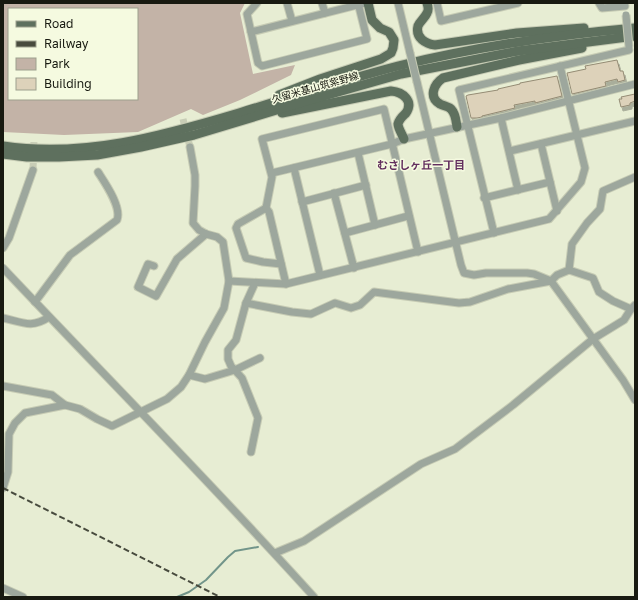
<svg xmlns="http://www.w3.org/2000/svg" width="638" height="600" font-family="'Golos Text','Noto Sans JP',sans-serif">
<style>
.green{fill:#c3b3a7;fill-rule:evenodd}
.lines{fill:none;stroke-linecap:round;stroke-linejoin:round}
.stream{stroke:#72958a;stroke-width:2}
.building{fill:#ddd2ba;stroke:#948b74;filter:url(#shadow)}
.minor-tunnel{stroke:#c8cdb6;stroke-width:7;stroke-dasharray:7 3.5;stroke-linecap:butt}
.minor-casing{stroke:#c6cbb4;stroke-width:9}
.major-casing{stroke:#c6cbb4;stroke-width:11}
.minor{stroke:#9da79d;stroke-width:7}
.major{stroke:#5e705e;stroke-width:9}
.rail{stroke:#484b3e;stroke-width:2;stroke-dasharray:6 3;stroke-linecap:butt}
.minor-bridge-casing{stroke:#c6cbb4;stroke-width:9;stroke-linecap:butt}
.minor-bridge{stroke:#9da79d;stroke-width:7}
.labels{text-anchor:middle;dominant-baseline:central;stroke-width:3;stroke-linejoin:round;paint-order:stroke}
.street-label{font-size:10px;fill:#181a11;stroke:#f5fae0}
.neighbourhood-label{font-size:11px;font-weight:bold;fill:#622e5e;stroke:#f5fae0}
</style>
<defs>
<filter id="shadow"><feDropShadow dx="2" dy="4" stdDeviation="0" flood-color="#0004"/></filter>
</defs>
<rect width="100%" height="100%" fill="#e7edd3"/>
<path class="green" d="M3 3H245L240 13 253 74 295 65 291 75 240 100 203 115 191 109 138 132 64 135 3 132ZM9 9H137V99H9Z"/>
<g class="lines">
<polyline class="stream" points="177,597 189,592 206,580 228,557 235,551 258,547"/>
</g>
<g class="building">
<polygon points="617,60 620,71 623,71 625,80 618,82 617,79 605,82 606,86 572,94 567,73 586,69 585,66"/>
<polygon points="557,76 562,96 535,103 535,101 514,105 515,108 482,116 482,117 477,118 471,118 466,96 468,95 498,90 498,89 520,84 520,83"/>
<polygon points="635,94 635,101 630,103 630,105 621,107 619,99 622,99 621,97"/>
</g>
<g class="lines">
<g class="minor-tunnel">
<polyline points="183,119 190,147"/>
<polyline points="33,170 34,140"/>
</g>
<defs>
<g id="minor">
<polyline points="257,3 247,14 258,63 262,66 367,39 358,3"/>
<polyline points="287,3 292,21"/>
<polyline points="322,3 325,13"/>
<polyline points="398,3 410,53"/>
<polyline points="437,3 441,21 518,3"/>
<polyline points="599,3 602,8 625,6"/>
<polyline points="251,32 365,3"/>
<polyline points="417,82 461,265 464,273 474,275 486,273 527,273 534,274 551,281 623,380 635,400"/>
<polyline points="501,118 518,190"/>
<polyline points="541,144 557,211"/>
<polyline points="510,151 635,121"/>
<polyline points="358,153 375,225"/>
<polyline points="294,168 320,275"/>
<polyline points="272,173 392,144 404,139 501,118 635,84"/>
<polyline points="334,193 354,268"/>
<polyline points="484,198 550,182"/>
<polyline points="302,202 366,185"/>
<polyline points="266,208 238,224 236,228 246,258 263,262 281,264"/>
<polyline points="345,233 408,216"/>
<polyline points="494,233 459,90 629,50"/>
<polyline points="3,248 9,238 33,170"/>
<polyline points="154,266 148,264 138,287 156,296 177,259 206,234"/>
<path d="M3 268C107 378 213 485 314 597"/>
<polyline points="569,270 572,244 587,223 600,209 603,191 635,177"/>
<polyline points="229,281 286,284 549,219 581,182 585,168 560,66"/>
<polyline points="286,284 269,212 266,208 272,177 262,139 384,109 418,252"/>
<path d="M35 302 70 255 117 220C122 207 105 183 98 172"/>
<polyline points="246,303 292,312 311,314 335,303 351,308 360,305 374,292 459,303 470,302 508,289 551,281 557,275 569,270 593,278 599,292 613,301 631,309"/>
<path d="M3 318C22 322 31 329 49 317"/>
<polyline points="189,375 205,379 235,370 260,358"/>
<polyline points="3,386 52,395 65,405 80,409 97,419 112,426 167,399 181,387 189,375 205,342 224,308 229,281 223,242 217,237 206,234 199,230 193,223 195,186 195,175 190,147"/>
<polyline points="251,452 258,418 242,378 231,366 228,359 228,350 236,340 246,303 255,283"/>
<polyline points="3,488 8,472 9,434 15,423 25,413 65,405"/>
<polyline points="275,553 304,541 421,464 455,449 513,405 593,339 624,320 631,309 635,305"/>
<polyline points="3,588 23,597"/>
</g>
<g id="major">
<path d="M427 3C428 6 429 10 427 13 425 18 420 21 418 26 415 38 426 44 435 45L517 33 584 28"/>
<polyline points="279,95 320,79 381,59 391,53 393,48 394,40 389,32 380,28 372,20 368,3"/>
<path d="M282 113 391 91C403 92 414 101 406 113 403 116 399 119 398 124 398 128 402 134 404 139"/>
<path d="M457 127C456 121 456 114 451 109 448 106 444 106 440 104 428 97 434 84 443 78L519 60 582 48"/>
<path d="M3 146C84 158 162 136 239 113 292 97 344 80 398 66 475 47 556 35 635 28"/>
<polyline points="3,154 27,157 59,157 97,155 141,147 194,135 303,102 401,74 518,51 635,36"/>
</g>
</defs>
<use href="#minor" class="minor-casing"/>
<use href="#major" class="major-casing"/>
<use href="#minor" class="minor"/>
<use href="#major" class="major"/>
<polyline class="rail" points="3,488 220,597"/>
<defs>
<g id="minor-bridge">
<polyline points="626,15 629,47"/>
<polyline points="410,53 417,82"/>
</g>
</defs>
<use href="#minor-bridge" class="minor-bridge-casing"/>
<use href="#minor-bridge" class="minor-bridge"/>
</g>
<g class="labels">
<g class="street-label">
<text transform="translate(315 87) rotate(-16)">久留米基山筑紫野線</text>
</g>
<g class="neighbourhood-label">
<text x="421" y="164">むさしヶ丘一丁目</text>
</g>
</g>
<rect width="638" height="600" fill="none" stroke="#181a11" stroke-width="8"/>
<rect x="8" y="8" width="130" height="92" fill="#f5fae0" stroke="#9da08d"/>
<rect x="16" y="21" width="20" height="6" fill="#5e705e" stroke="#9da08d"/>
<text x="44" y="28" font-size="12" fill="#181a11">Road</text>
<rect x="16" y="41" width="20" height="6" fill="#484b3e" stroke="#9da08d"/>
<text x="44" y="48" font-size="12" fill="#181a11">Railway</text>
<rect x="16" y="58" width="20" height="12" fill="#c3b3a7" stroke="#9da08d"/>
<text x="44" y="68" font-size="12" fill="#181a11">Park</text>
<rect x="16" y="78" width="20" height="12" fill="#ddd2ba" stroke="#9da08d"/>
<text x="44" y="88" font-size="12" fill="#181a11">Building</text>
</svg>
